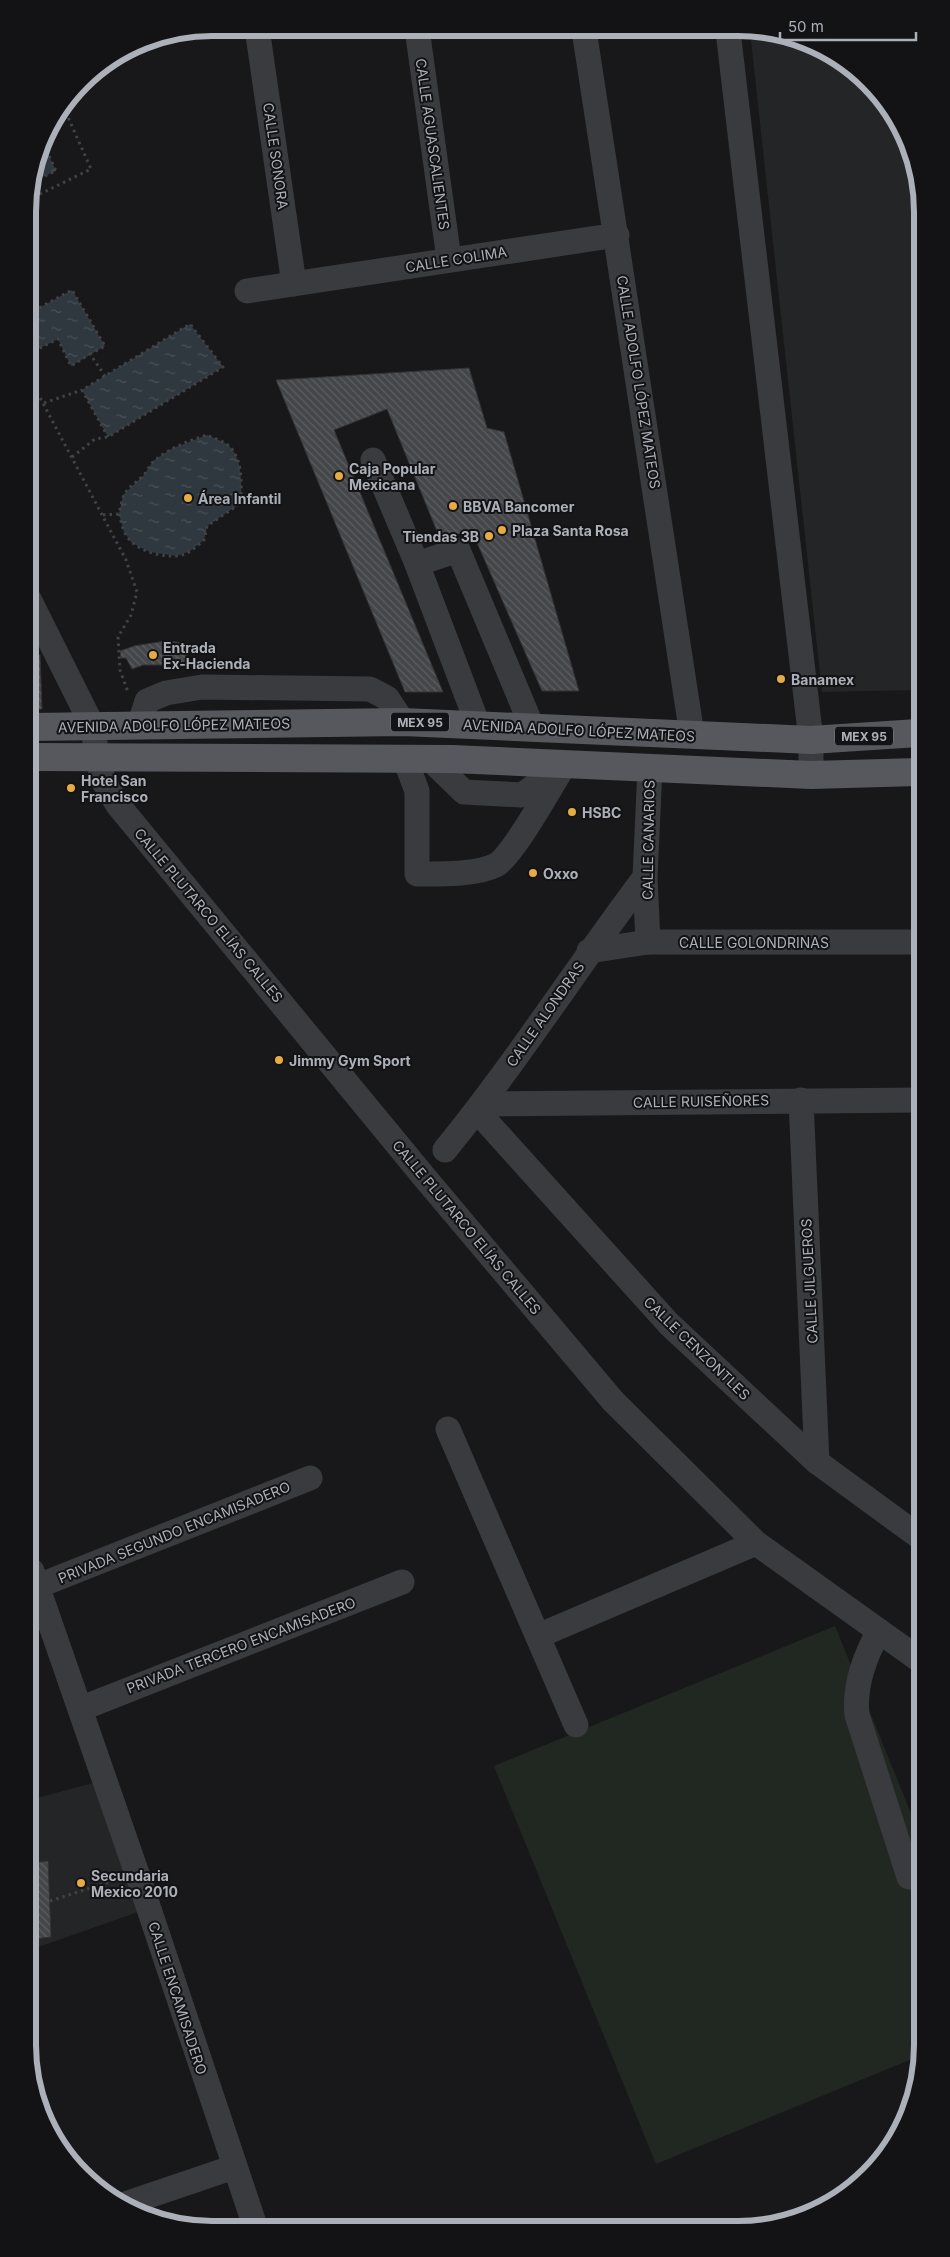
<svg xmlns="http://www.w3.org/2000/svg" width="950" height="2257" font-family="Inter,sans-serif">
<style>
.built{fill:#242527}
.green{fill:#212821}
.water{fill:url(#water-ripples)}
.building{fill:url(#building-back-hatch);stroke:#333336}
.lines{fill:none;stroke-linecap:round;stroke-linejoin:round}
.path{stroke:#404246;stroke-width:3;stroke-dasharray:2.5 4;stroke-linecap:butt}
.minor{stroke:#3a3b3f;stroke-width:25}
.major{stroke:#56585e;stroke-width:28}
.poi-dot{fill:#e6ab44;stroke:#131315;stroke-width:2}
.labels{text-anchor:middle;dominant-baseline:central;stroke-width:4;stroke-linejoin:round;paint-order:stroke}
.shield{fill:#131315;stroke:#7e8188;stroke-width:1}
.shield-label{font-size:12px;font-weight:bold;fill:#acb0b9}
.street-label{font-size:14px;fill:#acb0b9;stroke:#131315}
.poi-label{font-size:14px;font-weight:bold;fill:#acb0b9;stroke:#131315;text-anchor:start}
.rim{fill:none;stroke:#acb0b9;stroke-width:6}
</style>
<defs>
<pattern id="water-ripples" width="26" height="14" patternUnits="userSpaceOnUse" patternTransform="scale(1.25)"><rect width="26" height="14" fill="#2f383e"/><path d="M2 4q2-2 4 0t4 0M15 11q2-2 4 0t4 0" fill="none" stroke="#4a5258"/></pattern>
<pattern id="building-back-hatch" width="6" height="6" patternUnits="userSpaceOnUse" patternTransform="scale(1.25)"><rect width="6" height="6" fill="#45464a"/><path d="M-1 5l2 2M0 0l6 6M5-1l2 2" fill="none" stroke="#5d5e62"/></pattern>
</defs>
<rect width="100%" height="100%" fill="#18181a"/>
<g class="built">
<polygon points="750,31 774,31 820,47 860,73 898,119 916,164 918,690 822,692"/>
<polygon points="97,1782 138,1912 33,1949 33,1799"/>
</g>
<polygon class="green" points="835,1626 921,1838 922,2055 656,2164 494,1766"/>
<g class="water">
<polygon points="43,143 56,171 33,181"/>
<polygon points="72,290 105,346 71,366 58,339 28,354 28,314"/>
<polygon points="190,324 223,367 108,437 82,390"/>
<path d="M207 435C213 438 220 440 225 443 244 455 241 484 241 503L207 526 204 540 190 551 177 556 150 552 132 543 124 532 119 514 123 495 144 475 153 461 171 449Z"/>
</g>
<g class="building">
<polygon points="469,368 487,428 504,432 579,691 542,691 471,529 441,541 387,409 334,430 443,692 405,692 276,380"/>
<polygon points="165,641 186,643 186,665 143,665 132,669 126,658 121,658 120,651 134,646"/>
<polygon points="29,655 40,655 42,709 29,710"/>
<polygon points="48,1861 51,1937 33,1939 33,1863"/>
</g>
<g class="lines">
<g class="path">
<polyline points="33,181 56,171 43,143"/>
<polyline points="28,200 91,169 64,108"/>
<polyline points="28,314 72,290 105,346 90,354"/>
<polyline points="28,354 58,339 71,366 90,354 105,376"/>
<polyline points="28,375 126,560 137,592 131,615 118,637 120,670 128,692"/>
<polyline points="44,403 82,390"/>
<polyline points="72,457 95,439 108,437 223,367 190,324 82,390 108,437"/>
<path d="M103 515 119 514C124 489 125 492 143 476 147 472 149 465 154 461 169 448 188 441 207 435 213 438 220 440 225 443 244 455 241 484 241 503L207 526 204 540C196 547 188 555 177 556 159 557 133 550 125 533 122 528 121 520 119 514"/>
<polyline points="50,1901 118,1879"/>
</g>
<g class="minor">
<polyline points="257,28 294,284"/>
<polyline points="417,29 449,259"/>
<polyline points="584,30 692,735"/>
<polyline points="728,31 811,740 811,775"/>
<polyline points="247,291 617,235"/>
<polyline points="373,460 417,564 478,725"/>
<polyline points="417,564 458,550 533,729"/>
<polyline points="29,599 93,727 97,758 104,782 118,805 425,1178 613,1401 756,1543 921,1661"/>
<polyline points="139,726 147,701 166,693 202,687 370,689 387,698 403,722"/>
<path d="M405 759 417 791V874C439 874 477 875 496 865 513 856 552 784 565 764"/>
<polyline points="430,759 464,792 522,795 555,771"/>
<polyline points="648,942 645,877 650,768"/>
<polyline points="589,951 648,942 919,942"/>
<polyline points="801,1100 817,1462"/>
<polyline points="482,1104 919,1100"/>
<polyline points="477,1111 669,1324 817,1462 921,1538"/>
<path d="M445 1150C516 1063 577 967 645 877"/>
<polyline points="448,1429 576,1725"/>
<polyline points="32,1571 141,1885 255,2226"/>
<polyline points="38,1586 310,1478"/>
<path d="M879 1631C865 1656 854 1686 857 1715L909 1877"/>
<polyline points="538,1636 756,1543"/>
<polyline points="80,1709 402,1582"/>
<polyline points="122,2205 234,2167"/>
</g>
<g class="major">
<polyline points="30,727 403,722 811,740 918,733"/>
<polyline points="30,757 452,759 811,775 918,772"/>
</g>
</g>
<g class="poi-dot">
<circle cx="339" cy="476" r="5"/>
<circle cx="188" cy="498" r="5"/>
<circle cx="453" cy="506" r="5"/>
<circle cx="502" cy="530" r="5"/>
<circle cx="489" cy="536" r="5"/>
<circle cx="153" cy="655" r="5"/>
<circle cx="781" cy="679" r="5"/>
<circle cx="71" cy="788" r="5"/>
<circle cx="572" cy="812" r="5"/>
<circle cx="533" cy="873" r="5"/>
<circle cx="279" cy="1060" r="5"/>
<circle cx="81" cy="1883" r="5"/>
</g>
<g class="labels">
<g class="shield">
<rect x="391" y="712.5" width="58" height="19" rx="4"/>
<rect x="835" y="726.5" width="58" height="19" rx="4"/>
</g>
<g class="shield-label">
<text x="420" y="722">MEX 95</text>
<text x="864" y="736">MEX 95</text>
</g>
<g class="street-label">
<text transform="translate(433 144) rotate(82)">CALLE AGUASCALIENTES</text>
<text transform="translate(276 156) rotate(82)">CALLE SONORA</text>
<text transform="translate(456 259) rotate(-9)">CALLE COLIMA</text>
<text transform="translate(639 382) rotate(81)">CALLE ADOLFO LÓPEZ MATEOS</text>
<text transform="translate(174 725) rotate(-1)">AVENIDA ADOLFO LÓPEZ MATEOS</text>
<text transform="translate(579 730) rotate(3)">AVENIDA ADOLFO LÓPEZ MATEOS</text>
<text transform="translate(648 840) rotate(-89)">CALLE CANARIOS</text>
<text transform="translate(209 915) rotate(50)">CALLE PLUTARCO ELÍAS CALLES</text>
<text x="754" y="942">CALLE GOLONDRINAS</text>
<text transform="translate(545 1014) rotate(-55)">CALLE ALONDRAS</text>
<text transform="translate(701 1101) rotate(-1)">CALLE RUISEÑORES</text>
<text transform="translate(467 1227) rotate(50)">CALLE PLUTARCO ELÍAS CALLES</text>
<text transform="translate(809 1281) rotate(-93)">CALLE JILGUEROS</text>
<text transform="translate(697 1348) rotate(44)">CALLE CENZONTLES</text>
<text transform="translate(174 1532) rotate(-22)">PRIVADA SEGUNDO ENCAMISADERO</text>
<text transform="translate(241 1645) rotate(-21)">PRIVADA TERCERO ENCAMISADERO</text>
<text transform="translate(178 1998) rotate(72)">CALLE ENCAMISADERO</text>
</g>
<g class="poi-label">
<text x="349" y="468">Caja Popular<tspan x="349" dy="16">Mexicana</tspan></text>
<text x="198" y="498">Área Infantil</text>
<text x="463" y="506">BBVA Bancomer</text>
<text x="512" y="530">Plaza Santa Rosa</text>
<text x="479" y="536" text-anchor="end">Tiendas 3B</text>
<text x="163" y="647">Entrada<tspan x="163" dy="16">Ex-Hacienda</tspan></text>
<text x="791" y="679">Banamex</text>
<text x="81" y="780">Hotel San<tspan x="81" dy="16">Francisco</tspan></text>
<text x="582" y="812">HSBC</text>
<text x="543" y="873">Oxxo</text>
<text x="289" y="1060">Jimmy Gym Sport</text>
<text x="91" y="1875">Secundaria<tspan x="91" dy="16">Mexico 2010</tspan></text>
</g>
</g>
<path d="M0 0H950V2257H0ZM212 36H738A176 176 0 0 1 914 212V2045A176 176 0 0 1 738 2221H212A176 176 0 0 1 36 2045V212A176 176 0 0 1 212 36Z" fill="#131315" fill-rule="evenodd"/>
<path class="rim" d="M212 36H738A176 176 0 0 1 914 212V2045A176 176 0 0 1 738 2221H212A176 176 0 0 1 36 2045V212A176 176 0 0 1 212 36Z"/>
<path d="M780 32v8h136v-8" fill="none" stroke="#acb0b9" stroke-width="2.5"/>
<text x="788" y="32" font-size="15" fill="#acb0b9" stroke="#131315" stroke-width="4" paint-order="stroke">50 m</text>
</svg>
